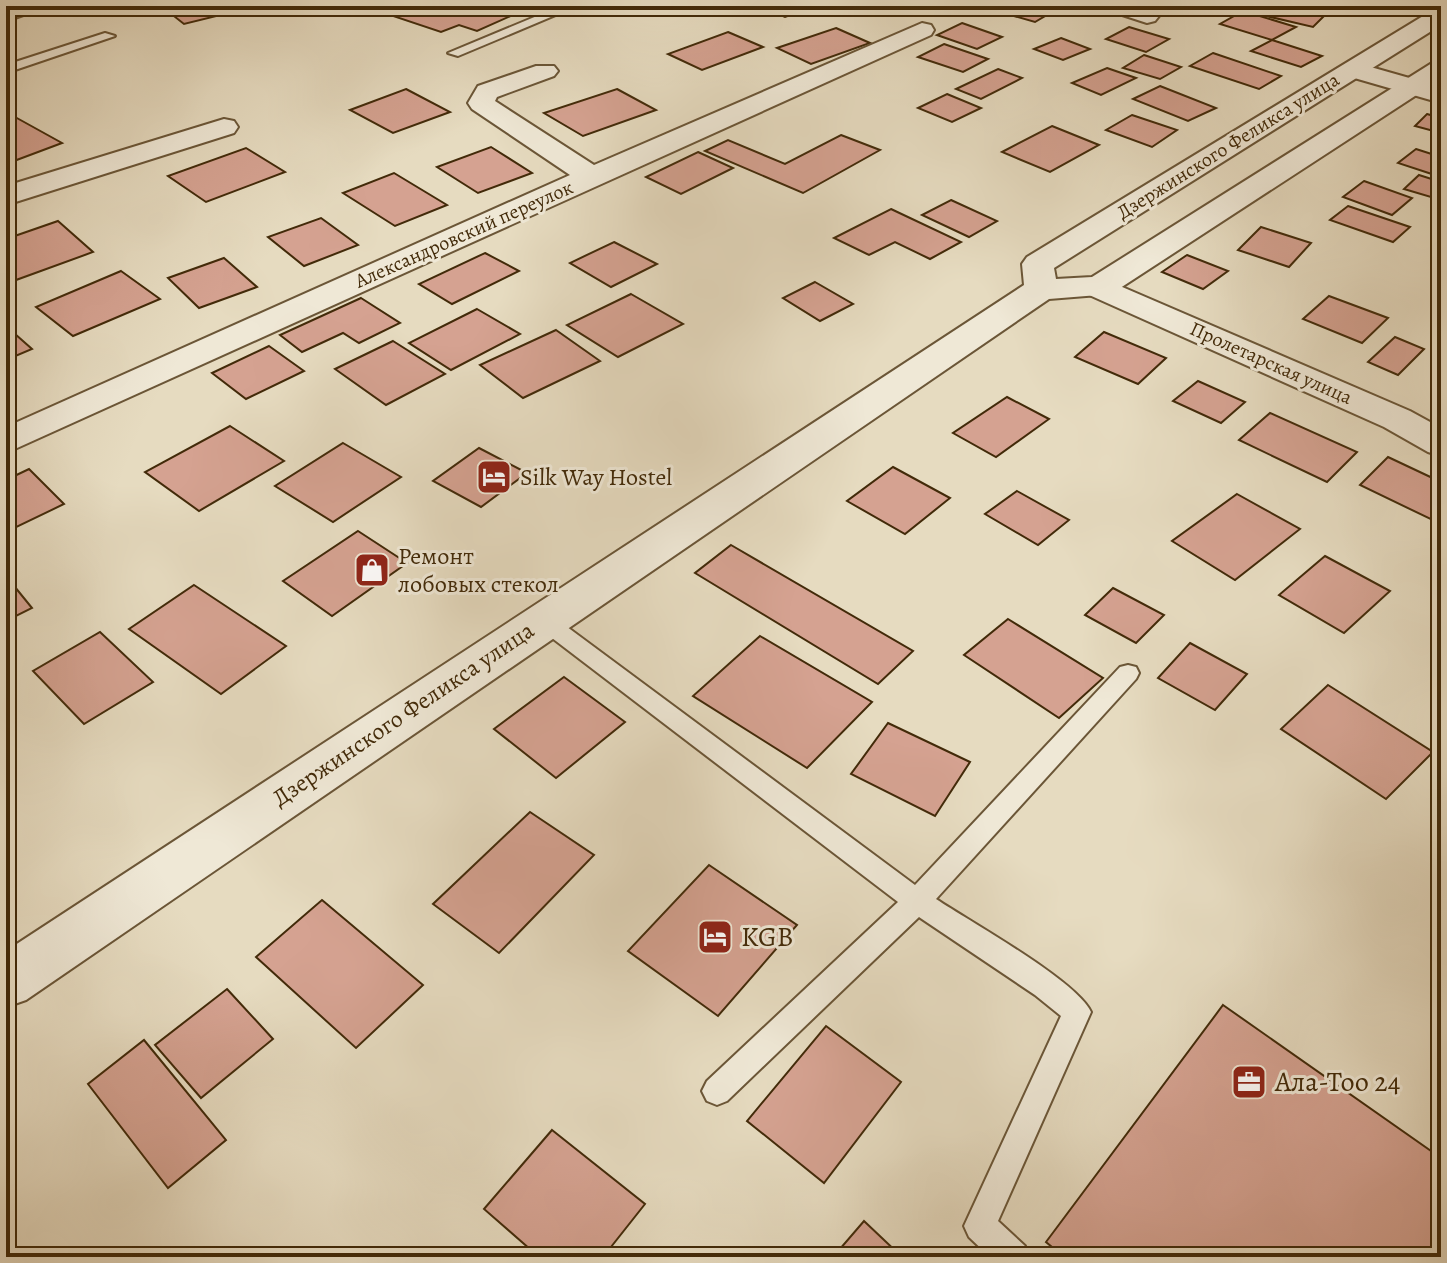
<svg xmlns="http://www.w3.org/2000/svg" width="1447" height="1263" font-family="Alegreya,serif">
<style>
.building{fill:#d5a291;stroke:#422a09;stroke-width:2}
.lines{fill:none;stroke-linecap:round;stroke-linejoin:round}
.service-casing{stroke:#6b5637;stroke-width:4}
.minor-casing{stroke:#6b5637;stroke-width:4}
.tertiary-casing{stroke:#6b5637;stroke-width:4}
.service{fill:#efe8d6;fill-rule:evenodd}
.minor{fill:#efe8d6;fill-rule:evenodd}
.tertiary{fill:#efe8d6;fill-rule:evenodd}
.labels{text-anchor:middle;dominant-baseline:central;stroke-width:6;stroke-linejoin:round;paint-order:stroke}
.far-street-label{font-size:20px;fill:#422a09;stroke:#efe8d6}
.poi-label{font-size:24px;fill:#422a09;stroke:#efe8d6;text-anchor:start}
.street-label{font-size:24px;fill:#422a09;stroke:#efe8d6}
.near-poi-label{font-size:28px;fill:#422a09;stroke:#efe8d6;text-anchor:start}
</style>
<rect width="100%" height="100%" fill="#e6dbc0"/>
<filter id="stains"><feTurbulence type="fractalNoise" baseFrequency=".0025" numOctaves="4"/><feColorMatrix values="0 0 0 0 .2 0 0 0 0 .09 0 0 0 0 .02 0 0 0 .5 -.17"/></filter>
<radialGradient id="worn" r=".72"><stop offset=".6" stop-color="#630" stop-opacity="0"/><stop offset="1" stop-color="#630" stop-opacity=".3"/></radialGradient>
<g class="building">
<polygon points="176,6 257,6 184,24 165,9"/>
<polygon points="395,6 533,6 477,31 459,25 441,32 381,12"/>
<polygon points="759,6 816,6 785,17"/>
<polygon points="1012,6 1046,6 1057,9 1035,22 1000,12"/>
<polygon points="1272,6 1305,6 1329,11 1313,27 1262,15"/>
<polygon points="1355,6 1402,6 1390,15"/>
<polygon points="1243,11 1296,27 1272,40 1220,24"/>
<polygon points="962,23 1002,37 977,49 937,35"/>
<polygon points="1129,27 1169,39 1146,52 1106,39"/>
<polygon points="836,28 870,43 811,64 777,48"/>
<polygon points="728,32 763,47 702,70 668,54"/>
<polygon points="1061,38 1090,49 1063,60 1034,49"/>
<polygon points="1272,40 1322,56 1301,67 1251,51"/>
<polygon points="944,44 988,59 963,72 918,57"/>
<polygon points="1213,53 1281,76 1259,89 1190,66"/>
<polygon points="1144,55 1181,67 1160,79 1123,68"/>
<polygon points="1107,68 1136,78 1101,95 1072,83"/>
<polygon points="998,69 1022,78 981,99 956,89"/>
<polygon points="1160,86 1216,108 1188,121 1133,99"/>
<polygon points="406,89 450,112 393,133 350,110"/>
<polygon points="617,89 656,110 583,136 544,113"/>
<polygon points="947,94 981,108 952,122 918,108"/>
<polygon points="6,112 62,143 6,164"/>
<polygon points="1427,114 1441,118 1441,133 1415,126"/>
<polygon points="1132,115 1177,130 1152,147 1106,130"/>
<polygon points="1052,126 1099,145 1050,172 1002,152"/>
<polygon points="841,135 880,150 803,193 705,151 728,140 785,164"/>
<polygon points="491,147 532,173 478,193 437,167"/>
<polygon points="246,148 285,172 206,202 168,176"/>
<polygon points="1416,149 1441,157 1441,177 1398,163"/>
<polygon points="698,152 733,168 681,194 646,177"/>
<polygon points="394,173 447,205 395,226 343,193"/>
<polygon points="1419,175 1441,182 1441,200 1404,189"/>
<polygon points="1364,181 1412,198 1392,215 1343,197"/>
<polygon points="951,200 997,221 969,237 922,215"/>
<polygon points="1348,206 1410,227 1393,242 1330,220"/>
<polygon points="891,209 961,242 930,259 895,242 869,255 834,238"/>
<polygon points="321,218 358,245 304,266 268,237"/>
<polygon points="58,221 93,252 16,280 6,271 6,239"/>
<polygon points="1261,227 1311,243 1289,267 1238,250"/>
<polygon points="614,242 657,264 611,287 570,263"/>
<polygon points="485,253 519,271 452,304 419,284"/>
<polygon points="1187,255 1228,271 1203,289 1162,272"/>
<polygon points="224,258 257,287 199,308 168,278"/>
<polygon points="121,271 160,299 73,336 36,307"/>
<polygon points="815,282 853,304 820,321 783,298"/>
<polygon points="631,294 683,324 618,357 567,325"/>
<polygon points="1329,296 1388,318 1362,343 1303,319"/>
<polygon points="361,298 400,323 359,343 343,333 302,352 280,335"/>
<polygon points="477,309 520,334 451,370 409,343"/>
<polygon points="6,326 32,349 6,360"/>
<polygon points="556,330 600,361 523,398 480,365"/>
<polygon points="1104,332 1166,358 1138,384 1075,357"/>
<polygon points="1395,337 1424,349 1398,375 1368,362"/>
<polygon points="393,341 445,374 386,405 335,369"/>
<polygon points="269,346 304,371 246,399 212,373"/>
<polygon points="1198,381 1245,402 1221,423 1173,401"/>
<polygon points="1007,397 1049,419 996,457 953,433"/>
<polygon points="1270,413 1357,452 1327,482 1239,440"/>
<polygon points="230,426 284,461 199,511 145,472"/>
<polygon points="343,443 401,477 333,522 275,486"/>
<polygon points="479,448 527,473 481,507 433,481"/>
<polygon points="1388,457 1441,482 1441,524 1360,485"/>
<polygon points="893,467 950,498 905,534 847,501"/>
<polygon points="29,469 64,504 6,532 6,480"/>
<polygon points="1017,491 1069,520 1038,545 985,514"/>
<polygon points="1237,494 1300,529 1235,580 1172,541"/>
<polygon points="358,531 407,563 332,616 283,581"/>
<polygon points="731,545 913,651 878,684 695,573"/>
<polygon points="1325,556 1390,591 1344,633 1279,595"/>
<polygon points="6,576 32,608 6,621"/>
<polygon points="194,585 286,646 221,694 129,629"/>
<polygon points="1113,588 1164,615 1136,643 1085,615"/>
<polygon points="1008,619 1103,678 1059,718 964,655"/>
<polygon points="100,632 153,682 84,724 33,671"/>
<polygon points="760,636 872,702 807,768 693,696"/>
<polygon points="1190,643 1247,674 1215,710 1158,678"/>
<polygon points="564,677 625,722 556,778 494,729"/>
<polygon points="1328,685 1433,752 1386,799 1281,729"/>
<polygon points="888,723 970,762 935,816 851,774"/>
<polygon points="530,812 594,855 499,953 433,904"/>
<polygon points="709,865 797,925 718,1016 628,951"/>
<polygon points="322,900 423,985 356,1048 256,957"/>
<polygon points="227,989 273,1039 201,1098 155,1045"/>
<polygon points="1223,1005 1441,1158 1441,1257 1064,1257 1046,1242"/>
<polygon points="826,1026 901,1082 824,1183 747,1121"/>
<polygon points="144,1040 226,1140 168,1188 88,1084"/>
<polygon points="552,1130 645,1204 603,1257 539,1257 484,1209"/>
<polygon points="864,1221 902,1257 833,1257"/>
</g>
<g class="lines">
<defs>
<g id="service">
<polygon points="31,6 49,6 6,21 6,13"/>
<polygon points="561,6 577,6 458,56 448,53"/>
<polygon points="105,33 115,36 6,73 6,65"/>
<path d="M543 612 551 615 915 885 1120 667 1128 665 1136 667 1139 673 1136 679 936 899C969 921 1077 981 1091 1012L998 1221 1025 1246 1030 1257H990L969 1237 964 1226 1061 1016 1035 995 919 917 727 1101 717 1105 707 1101 702 1091 707 1081 898 902 535 625 532 620 535 615Z"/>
</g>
<g id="minor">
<path d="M1106 6C1123 6 1147 2 1159 16L1155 21 1147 23 1110 11Z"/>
<polygon points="922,23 931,25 934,30 931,35 6,453 6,427 570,175 472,109 468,103 478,86 536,66 554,66 558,71 554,76 497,97 495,101 594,165"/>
<polygon points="1353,62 1441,87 1441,103 1344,75 1340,70 1344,65"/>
<polygon points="224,119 234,121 238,127 234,133 6,205 6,186"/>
<polygon points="1099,277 1410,411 1441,428 1441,456 1428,452 1384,427 1087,294 1083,287 1087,280"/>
</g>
<polygon id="tertiary" points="1441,8 1441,25 1054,268 1056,279 1092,277 1432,63 1441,60 1441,79 1111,294 1049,299 26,1000 6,1007 6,951 1024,285 1022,264 1027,257 1433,10"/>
</defs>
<use href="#service" class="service-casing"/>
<use href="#minor" class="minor-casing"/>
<use href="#tertiary" class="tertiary-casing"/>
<use href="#service" class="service"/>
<use href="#minor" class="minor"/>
<use href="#tertiary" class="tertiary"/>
</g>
<defs>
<symbol id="hotel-square" viewBox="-11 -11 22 22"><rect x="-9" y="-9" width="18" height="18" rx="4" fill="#8f2418" stroke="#efe8d6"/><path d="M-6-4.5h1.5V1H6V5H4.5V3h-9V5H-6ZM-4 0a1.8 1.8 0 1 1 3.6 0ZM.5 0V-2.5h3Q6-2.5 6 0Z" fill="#fff"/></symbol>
<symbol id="shop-square" viewBox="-11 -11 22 22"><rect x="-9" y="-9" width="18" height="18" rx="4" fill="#8f2418" stroke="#efe8d6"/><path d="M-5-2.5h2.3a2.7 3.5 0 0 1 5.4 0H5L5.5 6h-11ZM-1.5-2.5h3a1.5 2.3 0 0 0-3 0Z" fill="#fff"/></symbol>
<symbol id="office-square" viewBox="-11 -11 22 22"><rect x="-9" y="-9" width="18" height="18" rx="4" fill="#8f2418" stroke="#efe8d6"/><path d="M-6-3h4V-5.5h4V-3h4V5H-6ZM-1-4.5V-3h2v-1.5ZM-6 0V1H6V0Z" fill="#fff"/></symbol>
</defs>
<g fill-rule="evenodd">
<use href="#hotel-square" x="474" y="457" width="40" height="40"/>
<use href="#shop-square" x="352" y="550" width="40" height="40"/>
<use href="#hotel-square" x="695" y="917" width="40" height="40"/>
<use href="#office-square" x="1229" y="1062" width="40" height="40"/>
</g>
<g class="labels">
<g class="far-street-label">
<text transform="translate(1228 146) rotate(-32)">Дзержинского Феликса улица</text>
<text transform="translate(464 234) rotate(-24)">Александровский переулок</text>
<text transform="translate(1271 363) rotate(24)">Пролетарская улица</text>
</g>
<g class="poi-label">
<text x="520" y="477">Silk Way Hostel</text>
<text x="398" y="556">Ремонт<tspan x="398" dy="28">лобовых стекол</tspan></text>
</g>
<g class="street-label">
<text transform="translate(403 714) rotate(-34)">Дзержинского Феликса улица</text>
</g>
<g class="near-poi-label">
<text x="741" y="937">KGB</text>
<text x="1275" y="1082">Ала-Тоо 24</text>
</g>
</g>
<rect width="1447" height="1263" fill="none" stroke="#e6dbc0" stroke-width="32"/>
<rect x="8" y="8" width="1431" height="1247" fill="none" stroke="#422a09" stroke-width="4"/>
<rect x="16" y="16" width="1415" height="1231" fill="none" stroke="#422a09" stroke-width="2"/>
<rect width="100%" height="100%" filter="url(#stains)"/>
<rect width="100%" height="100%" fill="url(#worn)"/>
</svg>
